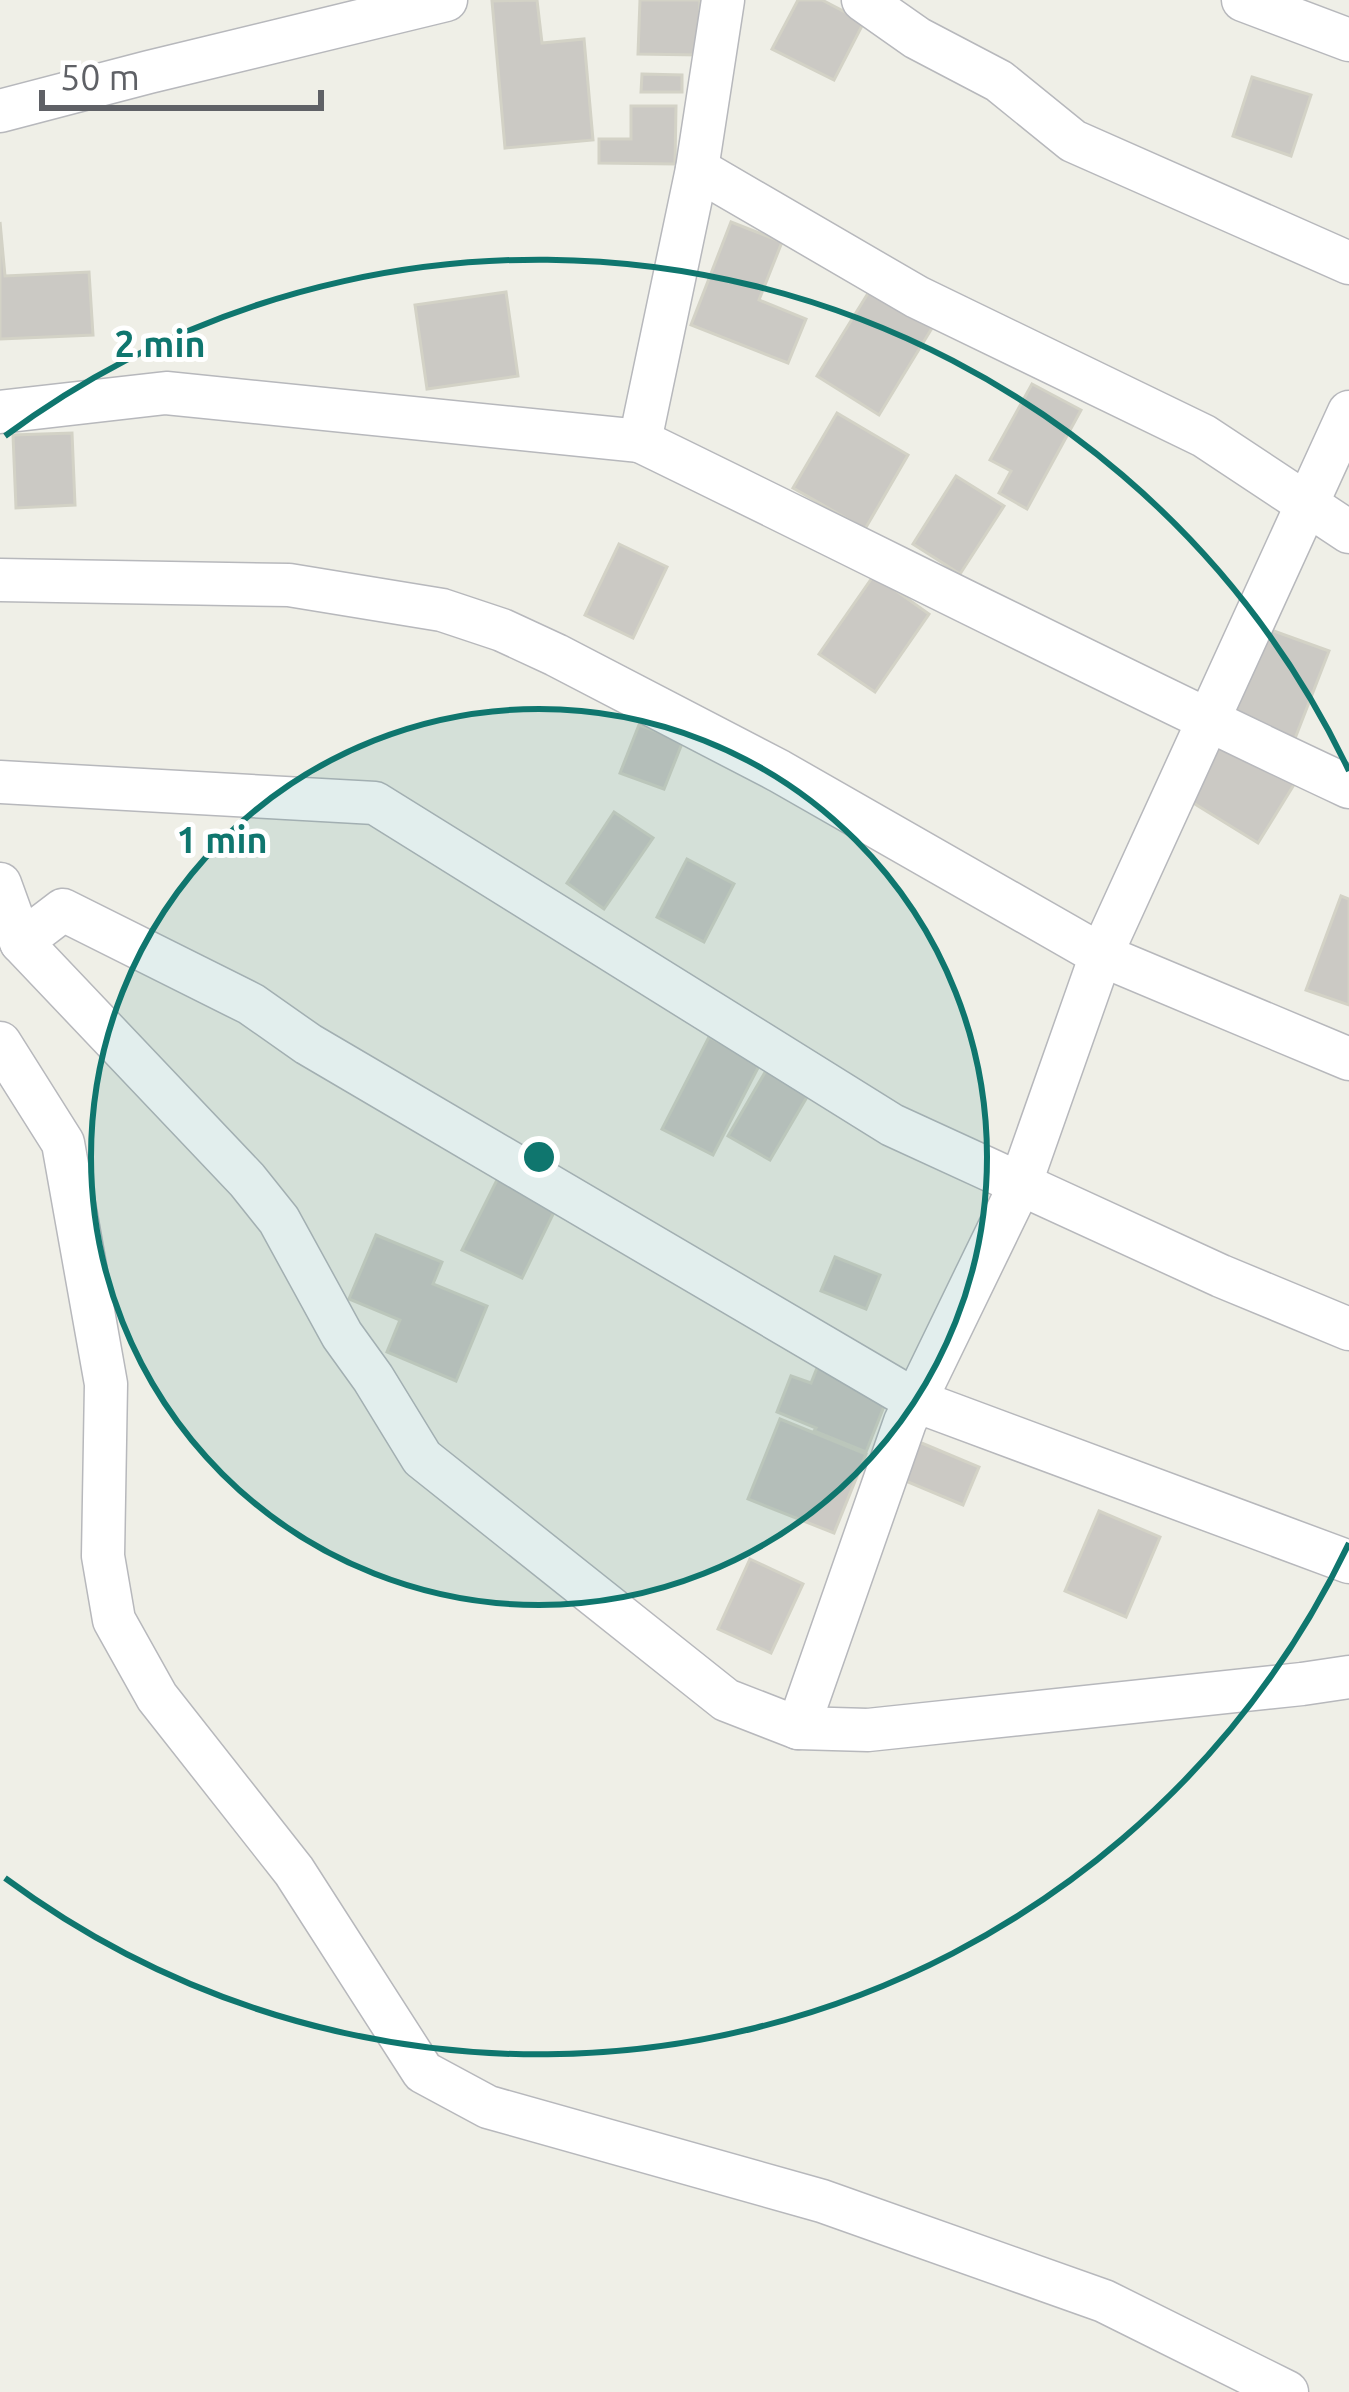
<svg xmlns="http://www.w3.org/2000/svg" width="1349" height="2392" font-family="Ubuntu,sans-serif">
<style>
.building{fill:#cbc9c4;stroke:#d3d2c6;stroke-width:3}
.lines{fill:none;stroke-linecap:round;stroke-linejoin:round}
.street-casing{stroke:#b7b8bc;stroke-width:45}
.street{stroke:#fff;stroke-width:42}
.ring{fill:none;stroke:#0f766e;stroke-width:6}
.centre{fill:#0f766e;stroke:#fff;stroke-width:6}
.ring-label{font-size:36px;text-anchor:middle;font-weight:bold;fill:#0f766e;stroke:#fff;stroke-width:10;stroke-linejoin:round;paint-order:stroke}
</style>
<rect width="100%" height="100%" fill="#efefe7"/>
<g class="building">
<polygon points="537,0 542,43 584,39 593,140 505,148 492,1"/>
<polygon points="640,0 700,0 699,55 638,54"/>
<polygon points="798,0 822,0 864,22 834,80 772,49"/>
<polygon points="642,74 682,75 682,92 641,92"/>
<polygon points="1252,77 1311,95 1291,156 1233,136"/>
<polygon points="631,106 676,106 675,164 599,163 599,139 631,139"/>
<polygon points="0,222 5,276 89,272 93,335 0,339"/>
<polygon points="731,222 782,242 759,300 806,319 788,363 691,325"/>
<polygon points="870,290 932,328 879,415 817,376"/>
<polygon points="506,292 518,376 427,389 415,305"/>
<polygon points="1032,384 1081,410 1027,509 999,493 1011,471 990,460"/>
<polygon points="837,413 908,455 865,529 793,488"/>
<polygon points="72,433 75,505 16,508 13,435"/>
<polygon points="956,476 1004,506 960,574 913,544"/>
<polygon points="619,544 667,567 633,638 585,615"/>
<polygon points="874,575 929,614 875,692 819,654"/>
<polygon points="1260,626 1329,651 1294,741 1226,716"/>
<polygon points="639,725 683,741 664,789 620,773"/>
<polygon points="1218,736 1295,783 1258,843 1182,796"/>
<polygon points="614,812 653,838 604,909 567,883"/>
<polygon points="687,859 734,884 704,942 657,917"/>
<polygon points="1341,896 1349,899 1349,1005 1306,990"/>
<polygon points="709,1037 760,1064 713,1155 662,1129"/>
<polygon points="771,1062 814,1085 770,1160 728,1136"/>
<polygon points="499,1176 558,1204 522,1278 462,1250"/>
<polygon points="376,1235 442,1262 433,1284 487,1306 456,1381 387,1352 400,1320 349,1299"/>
<polygon points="835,1257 880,1275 866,1309 821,1291"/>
<polygon points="821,1358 890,1391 866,1452 814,1431 816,1428 777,1412 791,1376 811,1383"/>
<polygon points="780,1419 866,1454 834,1533 748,1499"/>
<polygon points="912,1439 979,1467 963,1505 896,1477"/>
<polygon points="1099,1511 1160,1537 1126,1617 1065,1591"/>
<polygon points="750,1559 803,1584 771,1653 718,1629"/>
</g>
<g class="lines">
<defs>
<g id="street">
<path d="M723 0 697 169 640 441C877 556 1111 676 1349 787"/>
<polyline points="863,0 917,38 999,81 1073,141 1349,263"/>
<polyline points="1243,0 1349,40"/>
<polyline points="0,111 149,72 446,0"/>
<polyline points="697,169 917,297 1204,436 1349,532"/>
<polyline points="0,412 166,393 640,441"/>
<polyline points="0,580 289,585 442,610 502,630 556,655 779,771 1101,955 1349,1059"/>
<polyline points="0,782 375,803 892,1125 1221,1276 1349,1329"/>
<polyline points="0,884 21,942 247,1180 279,1220 342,1335 373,1378 422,1458 726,1700 798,1728 868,1730 1302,1684 1349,1677"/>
<polyline points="21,942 63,910 251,1004 308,1044 916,1401 1349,1562"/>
<polyline points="0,1043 63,1143 106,1384 103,1556 114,1620 157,1697 294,1871 423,2072 488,2107 822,2201 1104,2301 1287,2392"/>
<polyline points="798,1728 905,1422 1020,1185 1101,955 1349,412"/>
</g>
</defs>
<use href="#street" class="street-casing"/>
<use href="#street" class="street"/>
</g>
<circle cx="539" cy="1157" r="448" fill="#0f766e" fill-opacity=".12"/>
<g class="ring">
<circle cx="539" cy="1157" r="448"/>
<path d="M1349 1543A897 897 0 0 1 5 1878M5 436A897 897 0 0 1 1349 771"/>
</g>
<circle cx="539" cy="1157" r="18" class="centre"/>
<g class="ring-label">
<text x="160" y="357">2 min</text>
<text x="222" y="853">1 min</text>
</g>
<path d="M42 90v18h279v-18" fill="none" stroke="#5f6166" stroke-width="6"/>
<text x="60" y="90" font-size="36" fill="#5f6166" stroke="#ffffff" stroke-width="9" paint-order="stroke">50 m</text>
</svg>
